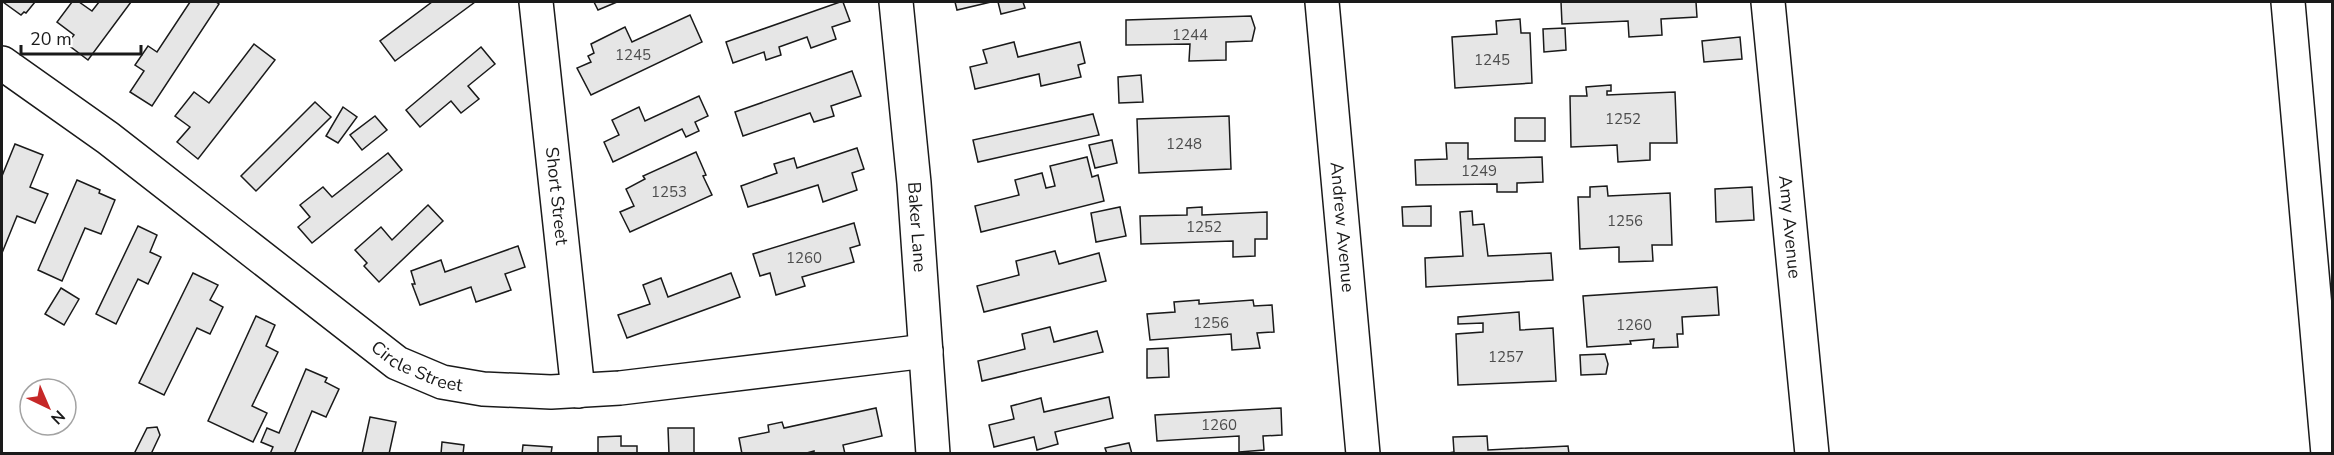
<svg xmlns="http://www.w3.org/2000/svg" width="2334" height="455" font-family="'Nunito Sans',sans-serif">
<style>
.building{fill:#e6e6e6;stroke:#1a1a1a;stroke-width:1.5}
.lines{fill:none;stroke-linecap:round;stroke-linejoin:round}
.minor-casing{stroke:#1a1a1a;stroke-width:36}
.minor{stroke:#fff;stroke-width:33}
.labels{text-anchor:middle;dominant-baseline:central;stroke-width:4.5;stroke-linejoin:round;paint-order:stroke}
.number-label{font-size:15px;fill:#4d4d4d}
.street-label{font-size:18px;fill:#1a1a1a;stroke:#fff}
</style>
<rect width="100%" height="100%" fill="#fff"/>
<g class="building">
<polygon points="3,2 35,2 26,13 24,12 21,15"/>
<polygon points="72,2 79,2 92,11 99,2 131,2 88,60 67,44 74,35 57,22"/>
<polygon points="190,2 216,2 219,4 152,106 130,92 144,71 135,65 148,46 157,52"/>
<polygon points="432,2 475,2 395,61 380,41"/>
<polygon points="594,2 617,2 598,10"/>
<polygon points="840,2 843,2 850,21 832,27 836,39 811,48 807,37 779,47 781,55 766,60 764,52 733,63 726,42"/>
<polygon points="955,2 991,2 957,10"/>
<polygon points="998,2 1023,2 1025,8 1001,14"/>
<polygon points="1561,2 1696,2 1697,17 1661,19 1662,35 1629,37 1628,21 1562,24"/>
<polygon points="690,15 702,42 591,95 577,68 591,62 588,56 594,53 591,44 625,27 632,42"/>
<polygon points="1251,16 1255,28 1252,41 1226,42 1226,60 1189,61 1190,44 1126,45 1126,20"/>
<polygon points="1520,19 1521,33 1530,33 1532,83 1455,88 1452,37 1497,34 1496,21"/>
<polygon points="1565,28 1566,50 1544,52 1543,29"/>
<polygon points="1740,37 1742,59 1704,62 1702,41"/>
<polygon points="1014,42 1018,57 1080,42 1085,63 1078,65 1081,77 1041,86 1039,74 975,89 970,67 987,63 983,50"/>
<polygon points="254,44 275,60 198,159 177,142 190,127 175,116 194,92 209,103"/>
<polygon points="481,47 495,64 468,86 479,99 461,113 451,101 420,127 406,110"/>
<polygon points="852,71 861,96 831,106 834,116 814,122 810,113 743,136 735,112"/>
<polygon points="1141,75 1143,102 1119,103 1118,77"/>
<polygon points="1611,85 1611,91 1607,91 1607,95 1675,92 1677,143 1650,143 1650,160 1618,162 1617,145 1571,147 1570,96 1587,96 1586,87"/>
<polygon points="699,96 708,116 695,122 699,131 686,137 682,129 613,162 604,142 619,135 612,120 639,107 645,121"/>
<polygon points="315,102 331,117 256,191 241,176"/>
<polygon points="343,107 357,117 338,143 326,136"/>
<polygon points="1093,114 1099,135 978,162 973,140"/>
<polygon points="375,116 387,130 362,150 350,135"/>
<polygon points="1229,116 1231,169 1139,173 1137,119"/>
<rect x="1515" y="118" width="30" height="23"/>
<polygon points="1112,140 1117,163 1095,168 1089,145"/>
<polygon points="1446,143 1468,143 1468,159 1542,157 1543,182 1517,183 1517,192 1497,192 1497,184 1416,185 1415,160 1447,159"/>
<polygon points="15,144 43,155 30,187 48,194 35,223 17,216 2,253 2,176"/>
<polygon points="857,148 864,169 852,173 857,190 823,202 818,185 748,207 741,186 777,173 774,164 794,158 797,168"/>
<polygon points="696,152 706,175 703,176 712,195 630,232 620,212 634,206 626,189 645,179 643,176"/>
<polygon points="388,153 402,170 312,243 298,227 310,217 300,205 323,187 332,197"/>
<polygon points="1087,157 1092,177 1098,175 1104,201 981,232 975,206 1019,195 1015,180 1042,173 1046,188 1055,186 1050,166"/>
<polygon points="77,180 100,190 99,193 115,200 101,234 85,228 62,281 38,270"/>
<polygon points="1607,186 1608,196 1670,193 1672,245 1652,245 1653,261 1619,262 1619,247 1580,249 1578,197 1590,197 1590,187"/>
<polygon points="1752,187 1754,220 1716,222 1715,189"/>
<polygon points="428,205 443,221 379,282 364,266 367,263 355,250 381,227 392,240"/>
<polygon points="1431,206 1431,226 1403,226 1402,207"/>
<polygon points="1120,207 1126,236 1096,242 1091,213"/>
<polygon points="1202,207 1202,215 1267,212 1267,239 1255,239 1255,256 1233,257 1233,241 1141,244 1140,216 1187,215 1187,208"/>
<polygon points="1472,211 1473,225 1484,224 1488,256 1551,253 1553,280 1426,287 1425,258 1463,256 1460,212"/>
<polygon points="854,223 860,245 850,248 854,262 802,277 805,286 776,295 770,273 760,276 753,254"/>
<polygon points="138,226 157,235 150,252 161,257 148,284 138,279 116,324 96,314"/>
<polygon points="518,246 525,267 505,274 511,290 476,302 471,287 420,305 412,284 415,284 411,271 441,260 445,272"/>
<polygon points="1055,251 1059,264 1099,253 1106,281 984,312 977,286 1019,275 1016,261"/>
<polygon points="193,273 218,285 210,300 223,307 210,334 197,328 164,395 139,383"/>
<polygon points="731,273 740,297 627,338 618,315 650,304 643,285 661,278 668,297"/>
<polygon points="1717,287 1719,315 1682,317 1683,334 1677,334 1678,347 1653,348 1654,339 1630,341 1631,344 1587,347 1583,296"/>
<polygon points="61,288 79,299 64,325 45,314"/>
<polygon points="1199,300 1199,304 1253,300 1254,306 1272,305 1274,332 1257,333 1260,348 1232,350 1231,334 1150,340 1147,314 1175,312 1174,302"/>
<polygon points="1519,312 1520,330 1553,328 1556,381 1458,385 1456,334 1483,332 1483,323 1458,324 1458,317"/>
<polygon points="256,316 275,325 266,346 278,352 252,406 267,413 253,442 208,421"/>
<polygon points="1050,327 1054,342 1097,331 1103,352 982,381 978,361 1025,349 1022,334"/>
<polygon points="1168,348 1169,377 1147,378 1147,349"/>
<polygon points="1605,354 1608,364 1606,374 1581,375 1580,355"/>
<polygon points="306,369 327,378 325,382 339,389 326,417 312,411 294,454 270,454 273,447 261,442 267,428 279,433"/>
<polygon points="1109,397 1113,418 1055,432 1058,444 1037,450 1034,437 994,447 989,425 1014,419 1011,406 1041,398 1044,412"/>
<polygon points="876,408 882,436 843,445 845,454 814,454 814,451 803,454 742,454 739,438 769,432 768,425 782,422 784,428"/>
<polygon points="1281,408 1282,435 1263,436 1264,450 1239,452 1239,436 1157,441 1155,415"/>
<polygon points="370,417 396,422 389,454 362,454"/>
<polygon points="157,427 160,435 151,454 134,454 147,428"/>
<polygon points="668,428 694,428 694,454 669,454"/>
<polygon points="621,436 621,446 637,446 637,454 598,454 598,437"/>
<polygon points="1487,436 1488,450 1568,446 1569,454 1443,454 1454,452 1453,437"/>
<polygon points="442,442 464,445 463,454 441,454"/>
<polygon points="1129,443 1132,454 1107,454 1105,448"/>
<polygon points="523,445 552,447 551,454 522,454"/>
</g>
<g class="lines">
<defs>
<g id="minor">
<path id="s1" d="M536 2 578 391"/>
<path id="s2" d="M896 2 914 183 933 454"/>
<path id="s3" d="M1322 2 1363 454"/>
<path id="s4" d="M1768 2 1812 454"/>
<polyline points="2288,2 2328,454"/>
<path id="s5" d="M2 63 108 138 397 363 442 382 483 389 551 392 620 388 926 351"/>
</g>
</defs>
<use href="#minor" class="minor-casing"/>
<use href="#minor" class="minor"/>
</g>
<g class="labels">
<g class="number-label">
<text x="1190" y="35">1244</text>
<text x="633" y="55">1245</text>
<text x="1492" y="60">1245</text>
<text x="1623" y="119">1252</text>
<text x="1184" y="144">1248</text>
<text x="1479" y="171">1249</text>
<text x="669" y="192">1253</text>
<text x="1625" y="221">1256</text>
<text x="1204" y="227">1252</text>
<text x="804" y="258">1260</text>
<text x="1211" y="323">1256</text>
<text x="1634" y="325">1260</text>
<text x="1506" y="357">1257</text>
<text x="1219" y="425">1260</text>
</g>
<g class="street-label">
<text stroke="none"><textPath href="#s1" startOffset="195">Short Street</textPath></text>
<text stroke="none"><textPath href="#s2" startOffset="226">Baker Lane</textPath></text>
<text stroke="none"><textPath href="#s3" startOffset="226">Andrew Avenue</textPath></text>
<text stroke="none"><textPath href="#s4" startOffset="226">Amy Avenue</textPath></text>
<text stroke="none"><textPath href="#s5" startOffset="516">Circle Street</textPath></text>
</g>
</g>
<rect width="2334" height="455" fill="none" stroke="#1a1a1a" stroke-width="6"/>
<g transform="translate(48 407) rotate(136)"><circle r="28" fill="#ffffff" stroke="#a3a3a3" stroke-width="1.5"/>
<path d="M0-4.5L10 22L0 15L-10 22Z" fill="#c62828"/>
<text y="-9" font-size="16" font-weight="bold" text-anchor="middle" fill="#1a1a1a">N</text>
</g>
<path d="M21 45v9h120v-9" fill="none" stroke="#1a1a1a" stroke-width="3"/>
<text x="30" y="45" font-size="18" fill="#1a1a1a" stroke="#ffffff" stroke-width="4.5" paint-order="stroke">20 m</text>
</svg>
